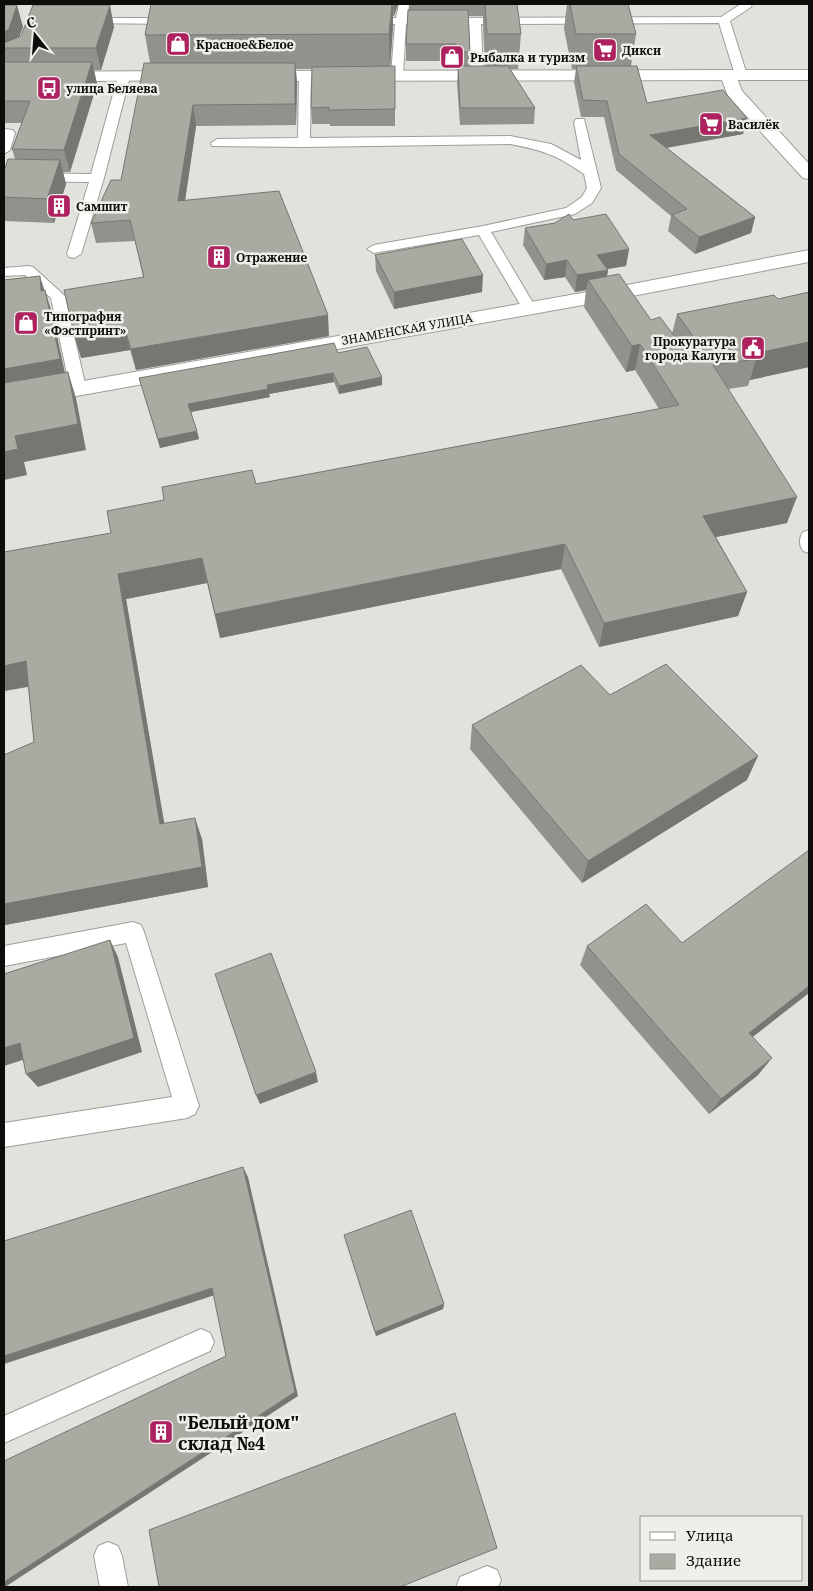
<svg xmlns="http://www.w3.org/2000/svg" width="813" height="1591" font-family="'Noto Serif',serif">
<style>
.lines{fill:none;stroke-linecap:round;stroke-linejoin:round}
.service-casing{stroke:#9c9f99;stroke-width:2}
.minor-casing{stroke:#9c9f99;stroke-width:2}
.secondary-casing{stroke:#9c9f99;stroke-width:2}
.service{fill:#fff;fill-rule:evenodd}
.minor{fill:#fff;fill-rule:evenodd}
.secondary{fill:#fff;fill-rule:evenodd}
.wall{fill:#92928c;fill-rule:evenodd}
.shaded-wall{fill:#777772}
.building{fill:#aaaaa3;stroke:#777772}
.labels{text-anchor:middle;dominant-baseline:central;stroke-width:5;stroke-linejoin:round;paint-order:stroke}
.far-poi-label{font-size:12px;font-weight:bold;fill:#0d0e0c;stroke:#ecf0e9;text-anchor:start}
.far-street-label{font-size:12px;fill:#0d0e0c;stroke:#ecf0e9}
.near-poi-label{font-size:18px;font-weight:bold;fill:#0d0e0c;stroke:#ecf0e9;text-anchor:start}
</style>
<rect width="100%" height="100%" fill="#dfe3dc"/>
<g class="lines">
<defs>
<g id="service">
<polygon points="399,4 410,4 407,18 721,17 741,4 752,4 751,7 730,21 747,75 741,79 735,75 719,23 481,24 483,75 477,79 471,75 469,24 406,24 403,75 397,79 391,75 395,24 366,24 360,21 366,18 396,18"/>
<polygon points="86,18 175,18 181,21 175,24 82,23 80,21 82,19"/>
<polygon points="124,72 130,76 104,178 81,254 74,258 69,257 67,254 89,182 4,181 4,173 91,174 118,76"/>
<path d="M305 72 311 76 310 138 510 136 551 144 581 160 574 122 576 119H584L601 188 592 203 575 214 491 232 536 308 534 311H524L479 235 374 253 367 249 374 245 483 226 566 208 582 197 587 188 584 174C557 155 542 150 510 144L304 147 212 146 211 143 217 139 298 138 299 76Z"/>
<polygon points="4,129 13,130 15,133 10,150 4,154"/>
<polygon points="28,266 33,267 65,296 86,388 83,392 73,392 70,388 51,298 25,275 4,276 4,268"/>
<path d="M809 530V553L803 551C799 545 799 538 803 532Z"/>
<polygon points="133,922 141,925 144,932 199,1106 195,1114 187,1118 4,1147 4,1123 172,1097 126,943 4,966 4,946"/>
<polygon points="201,1329 210,1333 214,1342 210,1351 4,1443 4,1416"/>
<polygon points="108,1542 118,1546 122,1556 128,1587 100,1587 94,1556 98,1546"/>
<polygon points="487,1566 497,1570 501,1580 498,1587 456,1587 460,1577"/>
</g>
<g id="minor">
<polygon points="728,70 734,71 742,91 809,164 809,179 803,178 728,96 720,75 722,71"/>
<polygon points="809,250 809,262 627,297 4,409 4,395 627,285"/>
</g>
<g id="secondary">
<polygon points="809,70 809,80 260,81 254,80 252,76 254,72 260,71"/>
<polygon points="180,71 186,72 188,76 186,80 4,82 4,72"/>
</g>
</defs>
<use href="#service" class="service-casing"/>
<use href="#minor" class="minor-casing"/>
<use href="#secondary" class="secondary-casing"/>
<use href="#service" class="service"/>
<use href="#minor" class="minor"/>
<use href="#secondary" class="secondary"/>
</g>
<g class="wall">
<polygon points="4,4 9,4 7,5 23,27 19,37 114,27 101,70 94,70 97,84 70,172 63,172 66,184 54,223 4,221 4,171 15,159 12,149 22,123 4,123"/>
<polygon points="151,4 398,4 394,16 393,16 393,26 390,66 395,66 395,126 330,126 330,124 312,124 311,108 312,69 296,69 297,83 296,125 196,126 185,200 329,336 136,370 130,350 81,358 143,277 135,241 96,243 91,223 121,180 150,63 145,35"/>
<path d="M409 4H517L521 34 518 69H510L535 108 534 124 460 125 457 83 458 69H456V61H406V44ZM468 16H483V26L485 66H469L470 52Z"/>
<polygon points="567,4 628,4 636,34 631,66 647,103 747,118 743,134 667,148 755,217 751,233 695,254 668,231 671,216 616,170 604,117 581,117 574,82 576,69 572,69 564,29"/>
<polygon points="573,220 629,249 626,266 607,269 608,270 607,277 651,320 672,334 677,314 778,299 809,292 809,367 750,380 748,386 728,389 787,523 716,537 747,592 738,616 599,647 561,569 220,638 207,583 126,599 164,824 202,839 208,887 5,925 4,924 4,755 34,742 28,687 4,691 4,552 111,533 256,484 659,409 635,370 626,372 584,307 586,290 575,292 565,277 544,280 523,245 525,228"/>
<polygon points="375,255 482,292 394,309 376,271"/>
<polygon points="338,353 382,377 382,385 339,394 334,382 269,394 270,397 191,412 199,439 160,448 139,378"/>
<polygon points="610,695 747,780 582,883 470,749 472,725"/>
<polygon points="587,946 753,1037 758,1075 709,1114 580,965"/>
<polygon points="344,1235 444,1304 443,1309 376,1336"/>
</g>
<g class="shaded-wall">
<polygon points="392,4 393,4 393,26 390,69 389,34"/>
<polygon points="394,4 398,4 394,16"/>
<polygon points="17,5 23,27 15,48 4,48 4,32"/>
<polygon points="110,5 114,27 101,70 96,48"/>
<polygon points="92,62 97,84 70,172 64,150"/>
<polygon points="295,63 297,83 296,125 295,104"/>
<polygon points="193,105 196,126 182,221 178,201"/>
<polygon points="747,118 743,134 647,151 650,135"/>
<polygon points="60,160 66,184 54,223 47,199"/>
<polygon points="755,217 751,233 695,254 699,237"/>
<polygon points="629,249 626,266 594,271 597,255"/>
<polygon points="567,260 565,277 544,280 546,264"/>
<polygon points="608,270 605,287 588,280 586,290 575,292 577,275"/>
<polygon points="483,275 482,292 394,309 394,292"/>
<polygon points="40,276 47,299 41,291"/>
<polygon points="45,290 52,313 67,382 4,386 4,369"/>
<polygon points="328,315 329,336 136,370 131,349"/>
<polygon points="125,330 130,350 81,358 75,338"/>
<polygon points="809,342 809,367 750,380 756,359 753,354"/>
<polygon points="640,344 635,370 626,372 632,346"/>
<polygon points="68,372 76,398 86,450 24,462 27,475 4,480 4,452 15,436"/>
<polygon points="333,373 334,382 269,394 270,397 190,412 188,404 267,385"/>
<polygon points="382,377 382,385 339,394 339,386"/>
<polygon points="197,431 199,439 160,448 158,439"/>
<polygon points="797,497 787,523 696,541 703,516"/>
<polygon points="565,544 561,569 220,638 215,614"/>
<polygon points="202,558 207,583 126,599 168,845 160,824 118,574"/>
<polygon points="747,592 738,616 599,647 604,623"/>
<polygon points="26,661 36,685 4,691 4,666"/>
<polygon points="758,756 747,780 582,883 588,861"/>
<polygon points="195,818 202,839 208,887 5,925 4,924 4,904"/>
<polygon points="110,940 118,957 142,1052 38,1087 26,1074"/>
<polygon points="809,986 809,993 736,1050 749,1033"/>
<polygon points="20,1043 32,1057 4,1066 4,1048"/>
<polygon points="772,1058 758,1075 709,1114 721,1099"/>
<polygon points="316,1072 318,1082 260,1104 256,1095"/>
<polygon points="243,1167 248,1177 298,1396 5,1587 4,1587 4,1582 295,1392"/>
<polygon points="212,1288 218,1294 4,1364 4,1356"/>
<polygon points="444,1304 443,1309 376,1336 375,1332"/>
</g>
<g class="building">
<polygon points="151,4 392,4 389,34 145,35"/>
<polygon points="485,4 517,4 521,34 487,34"/>
<polygon points="570,4 628,4 636,34 576,34"/>
<polygon points="4,5 17,5 9,29 4,32"/>
<polygon points="33,5 110,5 96,48 4,48 4,43 21,36"/>
<polygon points="408,10 468,10 470,52 457,52 456,44 406,44"/>
<polygon points="4,62 92,62 64,150 12,149 30,101 4,101"/>
<polygon points="144,63 295,63 295,104 193,105 178,201 279,191 328,315 131,349 125,330 75,338 64,290 144,277 130,220 91,223 111,180 121,180"/>
<polygon points="395,66 395,109 329,110 329,107 311,108 312,67"/>
<polygon points="458,66 508,66 535,108 460,108"/>
<polygon points="576,66 637,66 647,103 723,90 747,118 650,135 755,217 699,237 672,215 687,209 619,154 607,101 583,100"/>
<polygon points="8,159 60,160 47,199 4,197 4,171"/>
<polygon points="569,214 573,220 606,214 629,249 597,255 608,270 577,275 567,260 546,264 525,228 555,223"/>
<polygon points="462,239 483,275 394,292 375,255"/>
<polygon points="619,274 651,320 660,317 678,341 688,341 693,336 677,314 774,295 778,299 809,292 809,342 753,354 756,359 713,365 797,497 703,516 747,592 604,623 565,544 215,614 202,558 118,574 160,824 195,818 202,867 4,904 4,755 34,742 26,661 4,666 4,552 111,533 107,511 164,500 162,487 252,470 256,484 679,405 640,344 632,346 588,280"/>
<polygon points="40,276 41,291 45,290 60,359 4,369 4,280"/>
<polygon points="334,343 338,353 367,347 382,377 339,386 333,373 267,385 268,389 188,404 197,431 158,439 139,378"/>
<polygon points="68,372 78,424 15,436 18,449 4,452 4,383"/>
<polygon points="666,664 758,756 588,861 472,725 581,665 610,695"/>
<polygon points="809,850 809,986 749,1033 772,1058 721,1099 587,946 646,904 682,943"/>
<polygon points="110,940 134,1038 26,1074 20,1043 4,1048 4,974"/>
<polygon points="271,953 316,1072 256,1095 215,974"/>
<polygon points="243,1167 295,1392 4,1582 4,1461 226,1356 212,1288 4,1356 4,1241"/>
<polygon points="411,1210 444,1304 375,1332 344,1235"/>
<polygon points="455,1413 497,1548 400,1587 159,1587 149,1530"/>
</g>
<defs>
<symbol id="shop-square" viewBox="-11 -11 22 22"><rect x="-9" y="-9" width="18" height="18" rx="4" fill="#ad215f" stroke="#ecf0e9"/><path d="M-5-2.5h2.3a2.7 3.5 0 0 1 5.4 0H5L5.5 6h-11ZM-1.5-2.5h3a1.5 2.3 0 0 0-3 0Z" fill="#fff"/></symbol>
<symbol id="supermarket-square" viewBox="-11 -11 22 22"><rect x="-9" y="-9" width="18" height="18" rx="4" fill="#ad215f" stroke="#ecf0e9"/><path d="M-6-5.5h2.5l.6 2H6L4.5 2H-2.5L-4.4-4H-6ZM-1.5 3.2a1.3 1.3 0 1 0 .1 0ZM3 3.2a1.3 1.3 0 1 0 .1 0Z" fill="#fff"/></symbol>
<symbol id="bus-square" viewBox="-11 -11 22 22"><rect x="-9" y="-9" width="18" height="18" rx="4" fill="#ad215f" stroke="#ecf0e9"/><path d="M-5-6H5V4H4V6H2V4H-2V6H-4V4H-5ZM-3.5-4V0h7V-4ZM-3.5 1.2v1.5H-2V1.2ZM2 1.2v1.5H3.5V1.2Z" fill="#fff"/></symbol>
<symbol id="building-square" viewBox="-11 -11 22 22"><rect x="-9" y="-9" width="18" height="18" rx="4" fill="#ad215f" stroke="#ecf0e9"/><path d="M-4-6H4V6H1V3H-1V6H-4ZM-2.5-4.3h1.7v1.8h-1.7ZM.8-4.3h1.7v1.8H.8ZM-2.5-1h1.7V.8h-1.7ZM.8-1h1.7V.8H.8Z" fill="#fff"/></symbol>
<symbol id="civic-square" viewBox="-11 -11 22 22"><rect x="-9" y="-9" width="18" height="18" rx="4" fill="#ad215f" stroke="#ecf0e9"/><path d="M-.6-6.5H3V-4.5H.6V-3L4-1V1h2V6H-6V1h2V-1L-.6-3ZM-1.2 2.5V6h2.4V2.5Z" fill="#fff"/></symbol>
</defs>
<g fill-rule="evenodd">
<use href="#shop-square" x="164" y="30" width="28" height="28"/>
<use href="#supermarket-square" x="591" y="36" width="28" height="28"/>
<use href="#shop-square" x="438" y="43" width="28" height="28"/>
<use href="#bus-square" x="35" y="74" width="28" height="28"/>
<use href="#supermarket-square" x="697" y="110" width="28" height="28"/>
<use href="#building-square" x="45" y="192" width="28" height="28"/>
<use href="#building-square" x="205" y="243" width="28" height="28"/>
<use href="#shop-square" x="12" y="309" width="28" height="28"/>
<use href="#civic-square" x="739" y="334" width="28" height="28"/>
<use href="#building-square" x="147" y="1418" width="28" height="28"/>
</g>
<g class="labels">
<g class="far-poi-label">
<text x="196" y="44">Красное&amp;Белое</text>
<text x="622" y="50">Дикси</text>
<text x="470" y="57">Рыбалка и туризм</text>
<text x="66" y="88">улица Беляева</text>
<text x="728" y="124">Василёк</text>
<text x="76" y="206">Самшит</text>
<text x="236" y="257">Отражение</text>
<text x="44" y="316">Типография<tspan x="44" dy="14">«Фэстпринт»</tspan></text>
<text x="736" y="341" text-anchor="end">Прокуратура<tspan x="736" dy="14">города Калуги</tspan></text>
</g>
<g class="far-street-label">
<text transform="translate(407 329) rotate(-10)">ЗНАМЕНСКАЯ УЛИЦА</text>
</g>
<g class="near-poi-label">
<text x="178" y="1422">"Белый дом"<tspan x="178" dy="21">склад №4</tspan></text>
</g>
</g>
<rect width="813" height="1591" fill="none" stroke="#0d0e0c" stroke-width="10"/>
<rect x="640" y="1516" width="162" height="65" fill="#ecf0e9" stroke="#939691"/>
<rect x="650" y="1532" width="25" height="8" fill="#ffffff" stroke="#939691"/>
<text x="686" y="1541" font-size="15" fill="#0d0e0c">Улица</text>
<rect x="650" y="1554" width="25" height="15" fill="#aaaaa3" stroke="#939691"/>
<text x="686" y="1566" font-size="15" fill="#0d0e0c">Здание</text>
<g transform="translate(35 35) rotate(343)" stroke="#ecf0e9" stroke-width="4" paint-order="stroke">
<path d="M0-4L9 19L0 12L-9 19Z" fill="#0d0e0c"/>
<text y="-8" font-size="14" font-weight="bold" text-anchor="middle" fill="#0d0e0c">С</text>
</g>
</svg>
